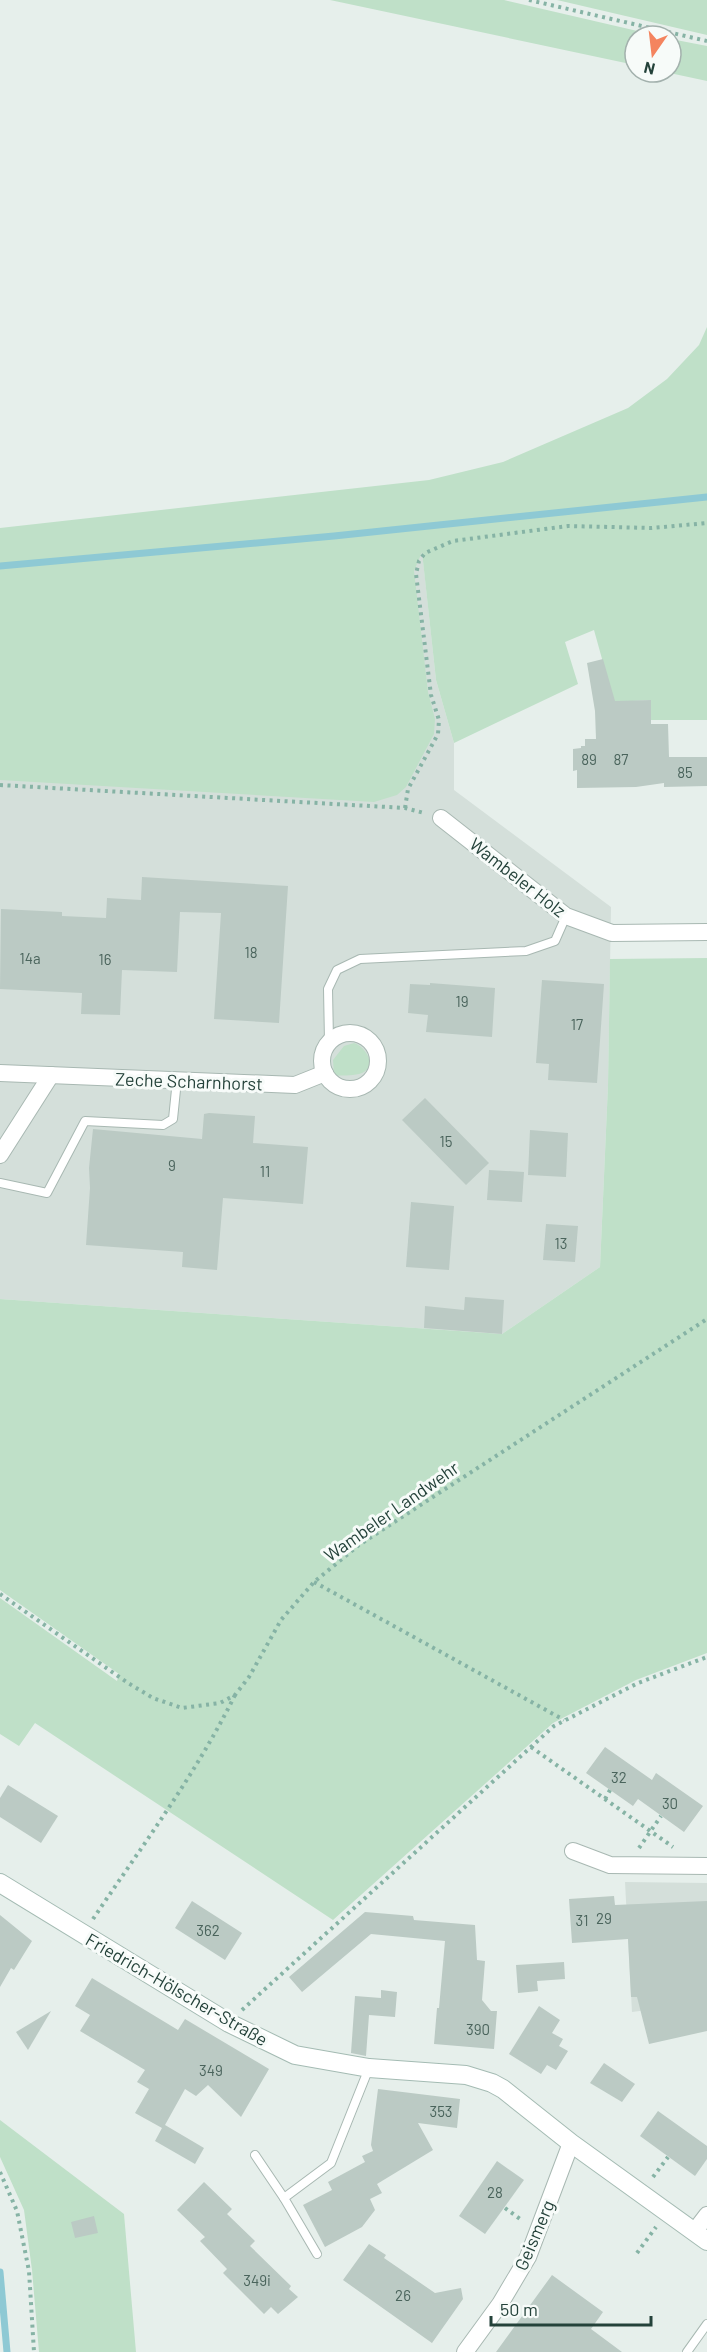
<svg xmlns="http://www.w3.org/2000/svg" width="707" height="2352" font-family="Barlow,sans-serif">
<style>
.built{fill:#d4dfda}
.green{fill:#bfe0c8}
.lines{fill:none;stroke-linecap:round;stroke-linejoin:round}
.stream{stroke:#8ec9d4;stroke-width:7}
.building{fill:#bbcac4}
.lane-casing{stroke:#a8b8b2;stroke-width:10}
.street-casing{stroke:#a8b8b2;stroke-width:18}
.secondary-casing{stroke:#a4bbb3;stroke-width:20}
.path{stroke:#86b3a5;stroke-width:4;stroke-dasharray:3 4.5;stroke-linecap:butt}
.lane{stroke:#fff;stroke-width:8}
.street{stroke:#fff;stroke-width:16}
.secondary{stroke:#fff;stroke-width:18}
.labels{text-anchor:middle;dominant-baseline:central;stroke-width:6;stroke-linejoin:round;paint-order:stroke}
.number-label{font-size:15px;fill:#4a645c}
.street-label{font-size:18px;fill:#24423a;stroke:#f7fbf9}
</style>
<rect width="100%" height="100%" fill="#e6efeb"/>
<g class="built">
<polygon points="422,551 436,680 454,743 454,790 611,907 608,1085 600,1267 502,1334 0,1299 0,594"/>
<polygon points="625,1882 707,1883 707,2002 632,2012"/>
</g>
<g class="green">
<polygon points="330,0 504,0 659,36 635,36 635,65"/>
<polygon points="557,0 707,0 707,35"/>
<polygon points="671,39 707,46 707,81 665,72 671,72"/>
<polygon points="707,327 707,720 651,720 651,700 614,702 594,630 565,642 578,684 454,743 436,680 422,552 414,571 428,692 435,719 434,734 406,787 397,795 374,802 0,780 0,528 429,480 503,462 628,408 667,379 699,345"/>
<polygon points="707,958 707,1653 636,1680 553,1723 333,1920 35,1723 19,1746 0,1734 0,1598 117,1681 119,1674 0,1590 0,1299 502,1334 600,1267 608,1085 610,959"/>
<path d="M354 1043C368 1048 378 1069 359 1074 351 1076 342 1075 334 1076L333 1060 344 1046Z"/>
<polygon points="0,2120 124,2214 136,2352 39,2352 32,2270 24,2210 0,2157"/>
</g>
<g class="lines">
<g class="stream">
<polyline points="0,566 334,536 707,497"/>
<polyline points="0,2272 7,2352"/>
</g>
</g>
<g class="building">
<polygon points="603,659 615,701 651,700 651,724 668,724 669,757 707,757 707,786 664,787 664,783 636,787 577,788 577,770 573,771 573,749 581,748 581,746 585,746 585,739 596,739 595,711 587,663"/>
<polygon points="142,877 288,886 279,1023 214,1019 221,913 180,912 177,972 122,970 120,1015 81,1014 82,993 0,989 1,909 62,912 62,916 106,918 107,898 141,900"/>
<polygon points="542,980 604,984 597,1083 548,1080 549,1064 536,1063"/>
<polygon points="430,983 495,988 492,1037 426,1032 428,1015 408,1013 410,984 430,985"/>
<polygon points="425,1098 489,1163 466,1185 402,1120"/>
<polygon points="209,1113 255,1116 253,1143 308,1147 303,1204 223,1198 217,1270 182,1267 183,1252 86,1245 90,1188 89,1168 93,1129 202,1139 204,1114"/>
<polygon points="530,1130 568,1133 566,1177 528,1175"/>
<polygon points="489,1170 524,1172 522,1202 487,1200"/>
<polygon points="411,1202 454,1206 449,1270 406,1267"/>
<polygon points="546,1224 578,1226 575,1262 543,1260"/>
<polygon points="465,1297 504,1300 502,1334 424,1328 425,1306 464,1310"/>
<polygon points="605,1747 652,1780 656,1773 703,1806 684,1832 638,1799 633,1806 586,1773"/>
<polygon points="8,1785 58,1816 41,1843 0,1817 0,1798"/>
<polygon points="614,1896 615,1905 707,1901 707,2031 649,2044 637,1997 631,1997 628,1939 572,1943 569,1899"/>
<polygon points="192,1901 242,1933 225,1960 175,1928"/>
<polygon points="365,1912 413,1916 414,1920 475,1925 477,1960 485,1961 482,2000 491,2011 497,2011 494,2049 434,2044 437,2008 439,2008 445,1941 371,1934 302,1992 289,1977"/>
<polygon points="0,1915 32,1941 14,1970 11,1968 0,1987"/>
<polygon points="564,1962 565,1979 537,1981 538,1991 518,1993 516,1965"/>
<polygon points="92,1978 178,2030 185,2019 269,2069 241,2117 208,2085 196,2096 185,2089 165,2125 204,2148 195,2164 155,2141 162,2128 135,2113 149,2089 137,2082 145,2070 80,2031 90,2015 75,2006"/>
<polygon points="381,1990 397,1992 395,2017 369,2015 366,2056 351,2053 355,1996 381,1998"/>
<polygon points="539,2006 560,2020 552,2033 563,2039 559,2046 568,2051 556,2070 547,2065 541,2074 509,2054"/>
<polygon points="51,2011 28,2050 16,2032"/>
<polygon points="604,2063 635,2084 622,2102 590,2083"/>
<polygon points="378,2089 460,2099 457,2128 418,2123 433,2150 377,2184 382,2193 370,2199 375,2210 362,2227 325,2247 303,2205 332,2190 328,2182 365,2162 362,2156 373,2151 371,2145"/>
<polygon points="658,2111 707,2146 707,2159 695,2176 640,2136"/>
<polygon points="497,2161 524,2180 485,2234 459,2216"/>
<polygon points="204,2182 232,2209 227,2214 255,2241 250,2246 291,2286 289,2289 298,2297 278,2314 271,2307 264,2314 223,2273 227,2269 200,2241 205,2237 177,2210"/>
<polygon points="94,2216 98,2233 75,2238 71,2222"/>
<polygon points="369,2244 386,2255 384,2258 435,2293 461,2288 463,2299 432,2343 343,2280"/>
<polygon points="552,2275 603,2312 591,2329 622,2352 496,2352"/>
</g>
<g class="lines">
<defs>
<g id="lane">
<polyline points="329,1041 328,989 337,970 360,959 526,951 555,941 566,916"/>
<polyline points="0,1183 47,1193 85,1121 163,1125 173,1119 177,1080"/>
<polyline points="255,2155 284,2198"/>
<polyline points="317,2254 284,2198 331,2163 369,2068"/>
<polyline points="687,2352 707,2324"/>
</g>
<g id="street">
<polyline points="441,818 566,916 612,933 707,932"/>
<circle cx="350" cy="1061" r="28"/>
<polyline points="0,1073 295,1085 325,1073"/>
<polyline points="0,1155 51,1075"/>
<polyline points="573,1851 610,1865 707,1866"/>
<polyline points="694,2232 707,2215"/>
<polyline points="465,2352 500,2304 528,2257 571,2143"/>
</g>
<polyline id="secondary" points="0,1883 229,2023 295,2055 369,2068 466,2075 492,2083 503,2089 571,2143 707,2241"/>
</defs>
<use href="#lane" class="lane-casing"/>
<use href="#street" class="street-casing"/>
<use href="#secondary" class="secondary-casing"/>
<g class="path">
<polyline points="529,0 707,41"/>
<polyline points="0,785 405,808 424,813"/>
<polyline points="405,808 408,789 438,734 439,720 431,695 416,574 419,561 425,553 453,541 568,526 652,528 707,523"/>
<polyline points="314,1582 564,1720"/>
<polyline points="0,1594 128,1683 153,1698 182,1708 220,1703 235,1695 249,1677 281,1620 314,1582 359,1545 707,1319"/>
<polyline points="531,1747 673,1847"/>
<polyline points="605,1799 610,1790"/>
<polyline points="639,1848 661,1816"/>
<path d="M93 1919C142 1846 196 1774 235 1695"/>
<polyline points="242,2010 554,1726 638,1683 707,1657"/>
<polyline points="0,2172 17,2211 29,2271 34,2352"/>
<polyline points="653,2177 668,2157"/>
<polyline points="505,2208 523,2221"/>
<polyline points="637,2253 656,2227"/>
</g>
<use href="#lane" class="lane"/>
<use href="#street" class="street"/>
<use href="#secondary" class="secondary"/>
</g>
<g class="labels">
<g class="number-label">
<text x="589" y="759">89</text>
<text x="621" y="759">87</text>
<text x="685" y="772">85</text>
<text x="251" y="952">18</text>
<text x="30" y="958">14a</text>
<text x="105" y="959">16</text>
<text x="462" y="1001">19</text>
<text x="577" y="1024">17</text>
<text x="446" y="1141">15</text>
<text x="172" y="1165">9</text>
<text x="265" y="1171">11</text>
<text x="561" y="1243">13</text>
<text x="619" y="1777">32</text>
<text x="670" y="1803">30</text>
<text x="604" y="1918">29</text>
<text x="582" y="1920">31</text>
<text x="208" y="1930">362</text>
<text x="478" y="2029">390</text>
<text x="211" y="2070">349</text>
<text x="441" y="2111">353</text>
<text x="495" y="2192">28</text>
<text x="257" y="2280">349i</text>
<text x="403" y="2295">26</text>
</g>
<g class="street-label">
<text transform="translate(518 877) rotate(38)">Wambeler Holz</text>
<text transform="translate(189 1081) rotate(2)">Zeche Scharnhorst</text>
<text transform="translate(391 1511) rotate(-35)">Wambeler Landwehr</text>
<text transform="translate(177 1989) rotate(30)">Friedrich-Hölscher-Straße</text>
<text transform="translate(534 2235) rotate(-67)">Geismerg</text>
</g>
</g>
<g transform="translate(653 54) rotate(194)"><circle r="28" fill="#f7fbf9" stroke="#a3b1ad" stroke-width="1.5"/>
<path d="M0-4.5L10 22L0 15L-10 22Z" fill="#f4845f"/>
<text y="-9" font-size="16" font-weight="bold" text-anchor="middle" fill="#24423a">N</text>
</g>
<path d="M491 2316v9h160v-9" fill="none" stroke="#24423a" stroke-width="3"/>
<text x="500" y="2316" font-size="18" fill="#24423a" stroke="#f7fbf9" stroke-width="4.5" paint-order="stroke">50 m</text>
</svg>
